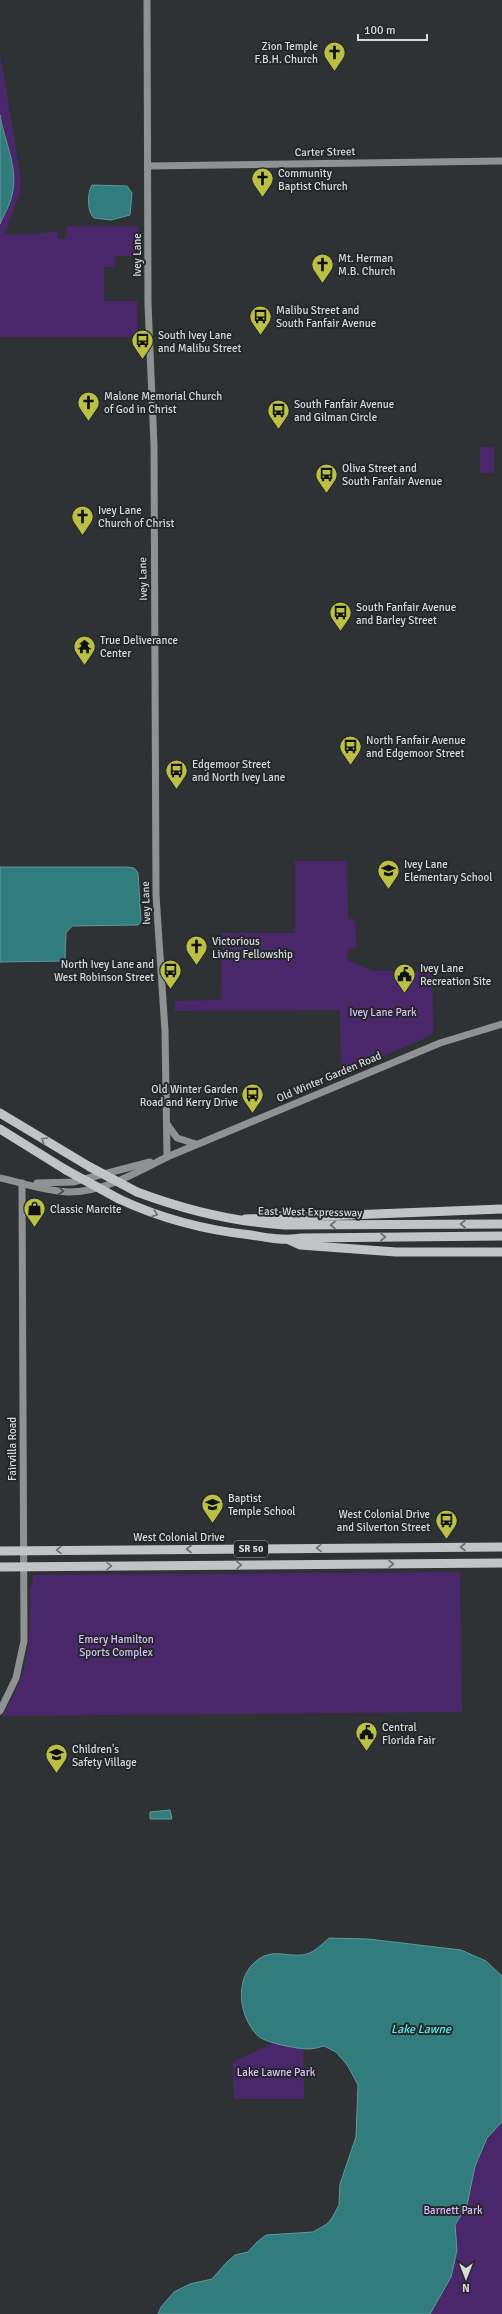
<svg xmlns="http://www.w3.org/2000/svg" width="502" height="2314" font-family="Signika,sans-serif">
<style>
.green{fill:#4a276b}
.water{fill:#317d7d;stroke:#629899}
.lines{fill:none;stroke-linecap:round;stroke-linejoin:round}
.secondary{stroke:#909193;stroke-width:7}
.highway{stroke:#c2c3c7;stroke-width:9}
.highway-bridge{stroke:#c2c3c7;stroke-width:9}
.oneway{stroke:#6c6e71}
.oneway2{stroke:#4a4d4f}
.labels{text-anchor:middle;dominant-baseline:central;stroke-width:4;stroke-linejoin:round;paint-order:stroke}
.shield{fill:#25282b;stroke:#a1a3a5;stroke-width:1}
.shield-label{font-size:10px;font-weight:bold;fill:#d6d8d9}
.poi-label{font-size:11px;fill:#d6d8d9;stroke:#25282b;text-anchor:start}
.street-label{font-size:11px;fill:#d6d8d9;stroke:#25282b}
.park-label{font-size:11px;fill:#d9bcfc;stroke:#25282b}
.water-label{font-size:12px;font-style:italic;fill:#5ceeec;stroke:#25282b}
</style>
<rect width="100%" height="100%" fill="#2f3235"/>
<g class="green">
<polygon points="0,53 21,180 19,195 5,234 39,234 57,231 58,239 66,239 67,226 138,226 138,256 115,256 115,267 104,267 104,301 137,301 138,337 0,337 0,224 10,201 0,115"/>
<rect x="480" y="447" width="14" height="26"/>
<polygon points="295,861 347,861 348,919 355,919 356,948 348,949 347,960 373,971 432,971 434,1030 430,1036 355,1068 353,1067 341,1072 340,1010 175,1011 174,1001 221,1000 222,933 295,933"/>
<path d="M460 1572 462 1712 2 1716C32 1669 30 1640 30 1586L33 1585V1575Z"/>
<polygon points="303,2029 304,2099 234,2099 233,2062"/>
<polygon points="502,2106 502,2314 403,2314 404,2107"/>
</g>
<g class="water">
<path d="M0 115C4 141 19 168 12 195 10 205 4 214 0 224Z"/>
<path d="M92 185 127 186 132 193 130 215 111 220 94 218C87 212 87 193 92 185Z"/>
<polygon points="127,867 134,868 138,873 141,922 138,925 72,926 66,933 65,959 61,961 0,962 0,867"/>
<polygon points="170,1810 172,1819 150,1819 150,1812"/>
<path d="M329 1938 368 1939 461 1950 486 1961 502 1976V2122L487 2138 475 2166 467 2205 455 2225 457 2250 454 2264 451 2277 430 2314H158L161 2307 174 2292 190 2284 212 2279 227 2262 235 2255 248 2252 257 2242 266 2235 313 2232 327 2224 332 2218 339 2205 340 2184 356 2137 358 2085 348 2066 336 2052 324 2046C319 2047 314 2049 309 2049 298 2049 264 2043 257 2035 237 2014 233 1971 264 1956 276 1951 288 1956 301 1955 312 1955 321 1945 329 1938Z"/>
</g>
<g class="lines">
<g class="secondary">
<polyline points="147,0 148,304 154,445 156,895 165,1031 167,1157"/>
<polyline points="148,166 502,161"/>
<polyline points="167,1124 177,1138 196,1144"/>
<path d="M0 1178C23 1183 46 1191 69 1192 104 1192 137 1172 167 1157L440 1043 502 1024"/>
<polyline points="37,1183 73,1182 150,1162"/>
<polyline points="0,1711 16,1678 24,1641 22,1183"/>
</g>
<g class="highway">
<polyline points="0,1113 90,1167"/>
<polyline points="0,1129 66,1170"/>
<path d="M137 1192C185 1210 233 1222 285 1225L502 1224"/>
<path d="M119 1199C162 1219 204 1230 251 1235 268 1238 285 1241 302 1238L502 1236"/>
<polyline points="245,1219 502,1209"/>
<polyline points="289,1240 300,1245 396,1252 502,1252"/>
<polyline points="0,1551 502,1547"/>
<polyline points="0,1567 502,1563"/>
</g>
<g class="highway-bridge">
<polyline points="90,1167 137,1192"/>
<polyline points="66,1170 119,1199"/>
</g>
</g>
<defs><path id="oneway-chevron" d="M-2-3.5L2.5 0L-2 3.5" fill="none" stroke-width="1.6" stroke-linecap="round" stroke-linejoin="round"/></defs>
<g class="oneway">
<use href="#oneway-chevron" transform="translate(44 1140) rotate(-149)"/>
<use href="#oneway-chevron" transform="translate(155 1214) rotate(20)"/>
<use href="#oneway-chevron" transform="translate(463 1224) rotate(180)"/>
<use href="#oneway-chevron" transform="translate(333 1225) rotate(180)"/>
<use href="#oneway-chevron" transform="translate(383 1237)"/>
<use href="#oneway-chevron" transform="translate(463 1547) rotate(180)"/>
<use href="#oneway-chevron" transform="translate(319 1548) rotate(179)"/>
<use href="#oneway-chevron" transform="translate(189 1549) rotate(180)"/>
<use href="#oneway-chevron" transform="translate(59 1550) rotate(179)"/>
<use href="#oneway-chevron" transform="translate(391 1564)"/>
<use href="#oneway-chevron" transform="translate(239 1565) rotate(-1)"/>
<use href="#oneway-chevron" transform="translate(109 1566) rotate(-1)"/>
</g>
<use class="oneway2" href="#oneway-chevron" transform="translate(61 1191) rotate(6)"/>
<defs>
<symbol id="church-pin" viewBox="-11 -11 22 30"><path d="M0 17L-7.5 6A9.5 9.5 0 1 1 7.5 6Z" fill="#bbc044" stroke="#25282b"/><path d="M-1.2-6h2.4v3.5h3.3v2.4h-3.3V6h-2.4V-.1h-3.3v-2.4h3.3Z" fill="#111"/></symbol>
<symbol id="bus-pin" viewBox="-11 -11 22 30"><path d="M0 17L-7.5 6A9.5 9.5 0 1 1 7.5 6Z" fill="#bbc044" stroke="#25282b"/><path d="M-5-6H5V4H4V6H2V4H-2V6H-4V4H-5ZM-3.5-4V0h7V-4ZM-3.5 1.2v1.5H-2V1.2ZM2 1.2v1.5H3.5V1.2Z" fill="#111"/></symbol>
<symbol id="temple-pin" viewBox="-11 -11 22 30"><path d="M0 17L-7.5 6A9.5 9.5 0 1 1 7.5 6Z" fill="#bbc044" stroke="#25282b"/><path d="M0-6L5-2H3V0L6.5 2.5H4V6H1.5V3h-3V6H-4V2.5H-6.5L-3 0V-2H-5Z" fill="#111"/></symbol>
<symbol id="school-pin" viewBox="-11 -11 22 30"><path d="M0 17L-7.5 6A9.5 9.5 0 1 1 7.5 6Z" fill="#bbc044" stroke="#25282b"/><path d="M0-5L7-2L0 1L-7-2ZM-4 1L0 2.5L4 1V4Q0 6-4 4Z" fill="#111"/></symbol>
<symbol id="civic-pin" viewBox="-11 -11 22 30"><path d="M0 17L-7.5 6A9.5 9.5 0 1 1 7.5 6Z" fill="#bbc044" stroke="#25282b"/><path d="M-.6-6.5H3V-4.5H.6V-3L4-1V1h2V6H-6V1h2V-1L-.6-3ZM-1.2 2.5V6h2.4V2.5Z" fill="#111"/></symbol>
<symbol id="shop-pin" viewBox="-11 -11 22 30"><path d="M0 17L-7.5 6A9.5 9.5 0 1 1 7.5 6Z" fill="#bbc044" stroke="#25282b"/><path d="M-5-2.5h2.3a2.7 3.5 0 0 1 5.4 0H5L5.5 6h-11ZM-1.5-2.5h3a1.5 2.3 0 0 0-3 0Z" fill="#111"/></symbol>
</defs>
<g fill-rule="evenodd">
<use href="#church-pin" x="322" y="40" width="25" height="34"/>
<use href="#church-pin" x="250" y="166" width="25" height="34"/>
<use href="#church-pin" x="310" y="252" width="25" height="34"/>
<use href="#bus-pin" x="248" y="304" width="25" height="34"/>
<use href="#bus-pin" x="130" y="328" width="25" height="34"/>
<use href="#church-pin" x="76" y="390" width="25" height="34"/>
<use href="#bus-pin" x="266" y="398" width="25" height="34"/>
<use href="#bus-pin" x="314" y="462" width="25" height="34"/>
<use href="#church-pin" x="70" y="504" width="25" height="34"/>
<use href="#bus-pin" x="328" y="600" width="25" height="34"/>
<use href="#temple-pin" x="72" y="634" width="25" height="34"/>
<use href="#bus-pin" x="338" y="734" width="25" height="34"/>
<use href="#bus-pin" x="164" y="758" width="25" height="34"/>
<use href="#school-pin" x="376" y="858" width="25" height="34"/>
<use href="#church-pin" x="184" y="934" width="25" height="34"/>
<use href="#bus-pin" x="158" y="958" width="25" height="34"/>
<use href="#civic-pin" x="392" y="962" width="25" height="34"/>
<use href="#bus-pin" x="240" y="1082" width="25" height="34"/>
<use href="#shop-pin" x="22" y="1196" width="25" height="34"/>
<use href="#school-pin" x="200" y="1492" width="25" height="34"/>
<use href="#bus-pin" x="434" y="1508" width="25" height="34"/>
<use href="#civic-pin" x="354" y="1720" width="25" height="34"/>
<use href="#school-pin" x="44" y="1742" width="25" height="34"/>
</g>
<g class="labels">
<rect class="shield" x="234" y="1541" width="34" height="16" rx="3"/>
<g class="shield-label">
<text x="251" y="1549">SR 50</text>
</g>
<g class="poi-label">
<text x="318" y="46" text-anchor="end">Zion Temple<tspan x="318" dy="13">F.B.H. Church</tspan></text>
<text x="278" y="173">Community<tspan x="278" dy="13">Baptist Church</tspan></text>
<text x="338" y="258">Mt. Herman<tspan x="338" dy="13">M.B. Church</tspan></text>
<text x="276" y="310">Malibu Street and<tspan x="276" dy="13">South Fanfair Avenue</tspan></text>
<text x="158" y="335">South Ivey Lane<tspan x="158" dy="13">and Malibu Street</tspan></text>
<text x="104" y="396">Malone Memorial Church<tspan x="104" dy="13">of God in Christ</tspan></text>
<text x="294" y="404">South Fanfair Avenue<tspan x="294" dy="13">and Gilman Circle</tspan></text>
<text x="342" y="468">Oliva Street and<tspan x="342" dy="13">South Fanfair Avenue</tspan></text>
<text x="98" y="510">Ivey Lane<tspan x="98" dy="13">Church of Christ</tspan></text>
<text x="356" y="607">South Fanfair Avenue<tspan x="356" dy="13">and Barley Street</tspan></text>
<text x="100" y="640">True Deliverance<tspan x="100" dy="13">Center</tspan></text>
<text x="366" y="740">North Fanfair Avenue<tspan x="366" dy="13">and Edgemoor Street</tspan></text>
<text x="192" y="764">Edgemoor Street<tspan x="192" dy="13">and North Ivey Lane</tspan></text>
<text x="404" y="864">Ivey Lane<tspan x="404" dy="13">Elementary School</tspan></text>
<text x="212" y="941">Victorious<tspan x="212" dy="13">Living Fellowship</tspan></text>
<text x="154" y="964" text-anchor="end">North Ivey Lane and<tspan x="154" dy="13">West Robinson Street</tspan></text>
<text x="420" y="968">Ivey Lane<tspan x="420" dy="13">Recreation Site</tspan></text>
<text x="238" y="1089" text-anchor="end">Old Winter Garden<tspan x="238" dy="13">Road and Kerry Drive</tspan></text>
<text x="50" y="1209">Classic Marcite</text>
<text x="228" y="1498">Baptist<tspan x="228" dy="13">Temple School</tspan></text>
<text x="430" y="1514" text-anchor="end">West Colonial Drive<tspan x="430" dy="13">and Silverton Street</tspan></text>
<text x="382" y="1727">Central<tspan x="382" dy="13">Florida Fair</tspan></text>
<text x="72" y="1749">Children's<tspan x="72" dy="13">Safety Village</tspan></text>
</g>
<g class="street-label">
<text transform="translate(325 152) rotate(-1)">Carter Street</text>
<text transform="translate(137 255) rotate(-90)">Ivey Lane</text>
<text transform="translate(143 579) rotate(-91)">Ivey Lane</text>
<text transform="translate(146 903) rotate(-92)">Ivey Lane</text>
<text transform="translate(329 1077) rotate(-23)">Old Winter Garden Road</text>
<text transform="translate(310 1212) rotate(1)">East-West Expressway</text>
<text transform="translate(12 1449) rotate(-90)">Fairvilla Road</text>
<text x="179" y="1537">West Colonial Drive</text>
</g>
<g class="park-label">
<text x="383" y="1012">Ivey Lane Park</text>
<text x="116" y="1639">Emery Hamilton<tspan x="116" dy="13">Sports Complex</tspan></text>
<text x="276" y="2072">Lake Lawne Park</text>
<text x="453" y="2210">Barnett Park</text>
</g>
<g class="water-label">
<text x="421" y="2029">Lake Lawne</text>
</g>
</g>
<g transform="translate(466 2278) rotate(180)" stroke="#25282b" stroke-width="3" paint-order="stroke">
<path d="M0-3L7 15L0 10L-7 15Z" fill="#d6d8d9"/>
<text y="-6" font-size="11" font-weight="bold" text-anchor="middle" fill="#d6d8d9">N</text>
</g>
<path d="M358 34v6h69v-6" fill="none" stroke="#d6d8d9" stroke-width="2"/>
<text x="364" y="34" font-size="12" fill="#d6d8d9" stroke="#25282b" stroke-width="3" paint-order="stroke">100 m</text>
</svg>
